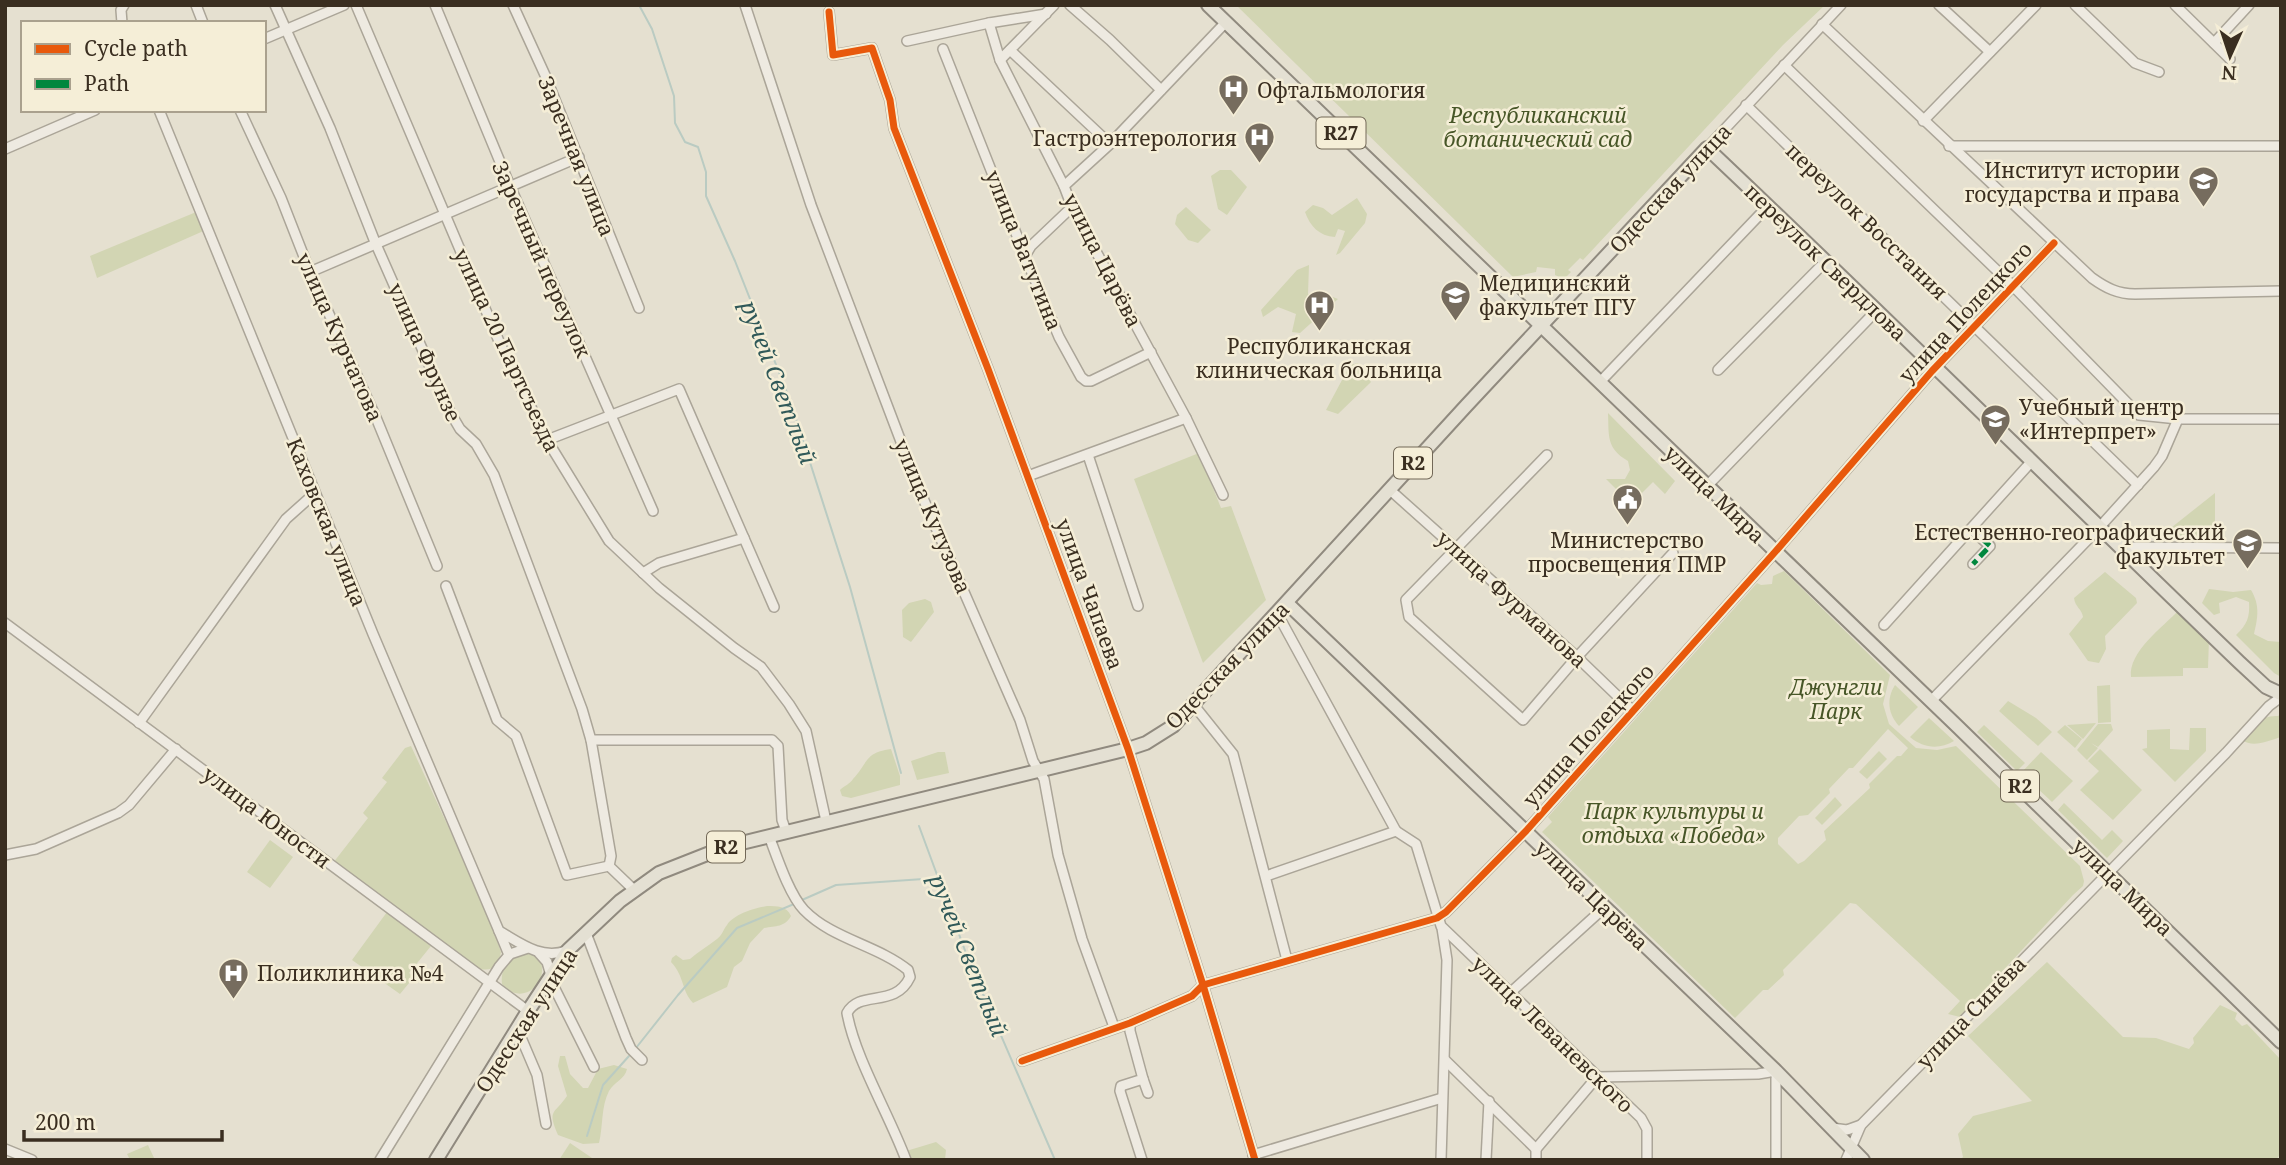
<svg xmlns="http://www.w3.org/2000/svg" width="2286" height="1165" font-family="'Noto Serif',serif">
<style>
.green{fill:#d2d5b3;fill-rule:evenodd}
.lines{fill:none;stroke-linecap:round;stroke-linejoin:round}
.stream{stroke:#bacbc2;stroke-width:2}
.minor-casing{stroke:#aba598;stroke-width:12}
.major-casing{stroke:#908a7f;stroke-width:16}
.minor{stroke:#eeeae1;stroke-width:9}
.major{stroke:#e4e0d3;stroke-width:12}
.quiet{stroke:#00873e;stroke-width:5;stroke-dasharray:10 5;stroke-linecap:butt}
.cycleway-casing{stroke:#f5eed7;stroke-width:11}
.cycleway{stroke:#e8590c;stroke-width:7}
.labels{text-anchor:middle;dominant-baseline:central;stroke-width:5;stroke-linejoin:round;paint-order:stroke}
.shield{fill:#f5eed7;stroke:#726857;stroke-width:2}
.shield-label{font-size:19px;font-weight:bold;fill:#3a2e20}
.poi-label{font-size:21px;fill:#3a2e20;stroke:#f5eed7;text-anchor:start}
.park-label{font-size:21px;font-style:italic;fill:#475627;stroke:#f5eed7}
.street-label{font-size:21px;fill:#3a2e20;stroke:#f5eed7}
.water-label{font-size:23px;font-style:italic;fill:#305959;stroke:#f5eed7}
</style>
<rect width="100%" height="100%" fill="#e5e0d0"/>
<g class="green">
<polygon points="1236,5 1825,5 1783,45 1583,260 1580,258 1568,270 1571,272 1564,279 1555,275 1555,269 1537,267 1536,272 1513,277"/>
<polygon points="1220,170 1231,170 1247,187 1227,215 1218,209 1211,176"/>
<path d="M1357 198 1367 214 1365 223 1340 253 1336 255 1345 231 1338 229 1335 237C1319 236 1310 226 1305 212L1313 205 1323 208 1332 215Z"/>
<polygon points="1186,207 1211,230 1198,243 1188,240 1175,224 1177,215"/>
<polygon points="201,210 208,229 97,278 90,256"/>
<polygon points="1309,265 1308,294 1322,293 1338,299 1300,333 1292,332 1296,314 1278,307 1263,317 1261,310 1297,270"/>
<polygon points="1358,363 1371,382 1338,414 1326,410 1350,365"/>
<path d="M1608 413 1675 481 1665 494 1653 482 1634 501 1625 498 1606 479H1625L1630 470 1628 461C1606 448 1609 436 1608 413Z"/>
<polygon points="1199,453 1221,508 1231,506 1266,600 1203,663 1134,479"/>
<polygon points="2215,493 2215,533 2206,536 2162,535"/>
<path d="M1784 571 1890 675 1883 704 1889 724 1916 748 1937 750 1956 746 2080 866 2084 881 2083 886 2073 895 1960 1017 1948 1014 1960 1001 1856 904 1850 903 1783 970 1784 975 1768 990H1763L1735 1018 1542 832 1552 822 1548 817 1757 583 1761 585 1772 584 1773 576ZM1888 729 1908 748 1901 756H1897L1869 784 1870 788 1824 831 1826 840 1804 861 1798 864 1778 844V838L1799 816 1808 815 1830 793 1829 789 1849 768H1853Z"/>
<path d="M2105 572 2136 598 2137 603 2105 636 2106 649 2099 663 2088 661 2069 634 2083 617C2082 609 2075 607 2074 598Z"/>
<path d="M2209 589 2233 592 2251 590C2260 605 2258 617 2254 634L2268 641 2281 642V677L2274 673 2236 635C2247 625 2250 617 2249 602L2236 597 2219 603 2220 613 2214 615 2202 603Z"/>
<polygon points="925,599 931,602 934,612 911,642 903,637 902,610 909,603"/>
<path d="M2179 610 2209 639 2208 668H2183V676L2131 677C2128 652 2163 627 2179 610Z"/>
<path d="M1895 685 1918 707 1899 726C1888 714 1886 699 1895 685Z"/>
<polygon points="2110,685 2111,722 2098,723 2097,686"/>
<polygon points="2008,701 2036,718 2052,732 2038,746 1999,711"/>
<path d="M2281 714V737C2268 741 2253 748 2242 740 2253 727 2260 715 2278 716Z"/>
<path d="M1929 718 1954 741C1939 750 1923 748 1910 737Z"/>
<polygon points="2096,723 2083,739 2067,725"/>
<polygon points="2098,724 2111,724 2113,730 2098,747 2091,743 2098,748 2087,760 2077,750"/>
<polygon points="1984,725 2025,763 2017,771 1977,732"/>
<polygon points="2065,725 2082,739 2075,748 2057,732"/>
<polygon points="2190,728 2206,728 2206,751 2175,782 2142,749 2147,748 2147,730 2170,729 2170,749 2189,750"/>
<path d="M411 746 482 900 501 952C498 969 491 972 475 968L333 863 368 818 363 813 387 782 382 778 405 748Z"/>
<path d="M891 749 900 776V785L851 798 842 796 840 790C844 786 850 784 853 779 869 762 864 753 891 749Z"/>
<polygon points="2100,749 2142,790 2113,820 2080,790 2099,771 2088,761"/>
<polygon points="1879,751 1887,759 1867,779 1859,772"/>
<polygon points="938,752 945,752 949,773 917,780 911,761"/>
<polygon points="2041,752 2073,781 2052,802 2021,773"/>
<polygon points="1835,797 1842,805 1822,825 1815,818"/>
<polygon points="2064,803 2102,840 2112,830 2123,841 2107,858 2058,810"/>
<polygon points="270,840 293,857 270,888 247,872"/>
<path d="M767 906C777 906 787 906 791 916 785 927 776 926 764 928L750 943 742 961 734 967 727 987 693 1003C681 990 685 977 671 962L672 958 676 955 683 960 690 959C699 951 708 946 717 939 723 934 723 930 727 925 734 914 755 908 767 906Z"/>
<polygon points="387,912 431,946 409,973 414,977 400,994 352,960"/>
<path d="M525 952 534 955 541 962C548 987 519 1006 502 984 500 966 510 959 525 952Z"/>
<polygon points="2047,962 2123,1037 2156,1038 2189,1049 2194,1043 2193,1038 2220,1005 2237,1013 2235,1019 2242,1026 2247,1024 2281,1060 2281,1153 2276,1160 1960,1160 1963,1157 1958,1134 1973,1116 2032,1101 1968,1036"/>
<path d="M560 1056H565L570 1074 583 1088H588L598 1069 614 1065 627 1069C625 1079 614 1082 609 1091 601 1106 603 1127 599 1143L583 1144 558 1135C547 1109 554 1115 567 1096L558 1066Z"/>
<polygon points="936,1142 946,1150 945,1160 902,1160 903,1152"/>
<polygon points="570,1143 592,1158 594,1160 559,1160"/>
<polygon points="148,1145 155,1160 130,1160 127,1154"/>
</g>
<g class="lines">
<g class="stream">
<polyline points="639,5 652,29 674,96 675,123 685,142 698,147 706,172 706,196 735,261 790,400 850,587 901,773"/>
<polyline points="919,826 970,964 1055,1160"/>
<polyline points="802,900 836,885 938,878"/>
<polyline points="636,1048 678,995 737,928 794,904"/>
<polyline points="587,1136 603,1085 629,1056"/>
</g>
<defs>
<g id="minor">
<polyline points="196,5 203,23"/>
<polyline points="275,5 330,128 375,242 450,412 460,429 476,444 494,475 582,709 591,740 611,856 609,866 634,890"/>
<polyline points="356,5 501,346 547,440 609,541 659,588 734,648 761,667 789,704 806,731 826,821"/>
<polyline points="435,5 510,186 653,511"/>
<polyline points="513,5 545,75 639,308"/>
<polyline points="745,5 811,205 919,489 1020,720 1033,761 1044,779 1058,855 1082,939 1114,1027"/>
<polyline points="1070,5 1110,40 1161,90"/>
<polyline points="1939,5 1990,52"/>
<polyline points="2075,5 2135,63 2159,72"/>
<polyline points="2175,5 2230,59"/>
<polyline points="829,12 833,55 872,48 890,100 894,128 988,369 1128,749 1203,985 1255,1160"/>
<polyline points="122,23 121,10 124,5"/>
<polyline points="989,23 1000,60 1064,186 1072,207 1186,418 1223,495"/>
<path d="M1822 24 2092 278C2106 288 2118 294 2135 294L2281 291"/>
<polyline points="264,39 344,5"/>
<polyline points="907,41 989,23 1046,14"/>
<polyline points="2214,43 2249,5"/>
<polyline points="943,49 1025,256 1059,337 1081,377 1086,381 1091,381 1151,352"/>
<polyline points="1010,50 1110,144"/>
<polyline points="1000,60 1054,5"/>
<polyline points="1784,65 2013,286 2139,415 2178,419 2281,419"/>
<polyline points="1746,105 2138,485"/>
<path d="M159 110 373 634 499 931C520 943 541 960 566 951"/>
<polyline points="240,110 281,198 310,272 377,420 437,566"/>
<polyline points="1923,121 2036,5"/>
<polyline points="1949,146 2281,146"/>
<polyline points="1707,148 1841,5"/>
<polyline points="5,149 95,110"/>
<polyline points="1064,186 1110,144 1226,22"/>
<polyline points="1025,256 1031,246 1072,207"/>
<polyline points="310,272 579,157"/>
<polyline points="1718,370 1826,261"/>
<polyline points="1600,382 1768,206"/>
<polyline points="547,440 679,389 774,607"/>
<polyline points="1088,455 1138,606"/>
<polyline points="1547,455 1406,600 1409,617 1523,720 1577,657 1673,553"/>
<polyline points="1028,476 1186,418"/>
<polyline points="1707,486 1877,310"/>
<polyline points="1389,489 1577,657 1633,711"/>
<polyline points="1971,529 1990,546 1973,564"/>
<polyline points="2119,547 2281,548"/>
<polyline points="643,573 659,563 744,538"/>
<polyline points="446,586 497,720 516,736 567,875 609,866"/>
<polyline points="1277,613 1396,831"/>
<polyline points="5,623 528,1011"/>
<polyline points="1884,625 2031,462"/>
<polyline points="1931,701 2097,530 2154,467 2162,456 2178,419"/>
<polyline points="1193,704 1233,754 1287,960"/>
<polyline points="139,723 286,519 315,493"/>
<polyline points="591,740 772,740 778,746 782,820 786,831"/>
<path d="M769 836C777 857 789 894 804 910 832 939 877 945 908 970L910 977C895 1009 860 989 847 1013 855 1058 889 1114 906 1160"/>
<polyline points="5,855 36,849 118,813 129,805 176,749"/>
<polyline points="1266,876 1396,831 1416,844 1441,926 1641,1118 1647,1129 1647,1160"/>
<polyline points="499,931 509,955"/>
<polyline points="586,933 626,1038 631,1049 642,1060"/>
<polyline points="539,953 547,962 555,989 594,1067"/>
<polyline points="1510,993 1605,907"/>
<polyline points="1130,1023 1130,1031 1143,1079 1121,1086 1120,1091 1142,1160"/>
<polyline points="517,1028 537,1075 546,1124"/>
<polyline points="1445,1060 1536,1149"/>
<polyline points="1022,1061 1130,1023 1192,996 1203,985 1437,918 1446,912 1526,831 1775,552 1932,371 2054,243"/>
<polyline points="1597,1077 1758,1074 1776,1071 1776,1160"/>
<polyline points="1143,1079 1148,1093"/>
<polyline points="1832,1128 1847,1130 1861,1125"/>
<polyline points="5,1149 32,1160"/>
<polyline points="1536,1149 1597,1077"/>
<polyline points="1536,1149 1536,1160"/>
<polyline points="1253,1155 1442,1098"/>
<polyline points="380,1160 499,967 510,954 528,948"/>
<polyline points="1441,1160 1447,960 1442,928"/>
<polyline points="1486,1160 1489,1101"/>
<polyline points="1846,1160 1861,1125 2226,753 2269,706 2281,697"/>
</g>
<g id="major">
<polyline points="1208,5 1958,727 2281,1042"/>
<polyline points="1287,603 1776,1071 1863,1160"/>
<path d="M436 1160 528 1011 568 950 620 901 659 873 725 847 1128 749 1146 743 1173 726 1466 406 1707 148C1886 317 2061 491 2239 662L2266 687 2281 694"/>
</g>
</defs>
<use href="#minor" class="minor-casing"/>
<use href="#major" class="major-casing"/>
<use href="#minor" class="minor"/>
<use href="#major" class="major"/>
<polyline class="quiet" points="1971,529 1990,546 1973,564"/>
<defs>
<g id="cycleway">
<polyline points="829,12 833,55 872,48 890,100 894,128 988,369 1128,749 1203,985 1255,1160"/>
<polyline points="1022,1061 1130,1023 1192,996 1203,985 1437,918 1446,912 1526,831 1775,552 1932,371 2054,243"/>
</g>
</defs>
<use href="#cycleway" class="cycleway-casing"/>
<use href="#cycleway" class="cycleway"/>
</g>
<defs>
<symbol id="hospital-pin" viewBox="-11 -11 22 30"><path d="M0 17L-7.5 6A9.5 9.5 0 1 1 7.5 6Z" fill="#766c5e" stroke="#f5eed7"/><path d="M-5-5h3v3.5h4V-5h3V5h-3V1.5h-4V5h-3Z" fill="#fff"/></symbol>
<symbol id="university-pin" viewBox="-11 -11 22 30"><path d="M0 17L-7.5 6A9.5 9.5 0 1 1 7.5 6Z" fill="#766c5e" stroke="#f5eed7"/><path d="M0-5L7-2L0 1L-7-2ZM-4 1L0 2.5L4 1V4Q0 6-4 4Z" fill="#fff"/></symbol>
<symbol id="civic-pin" viewBox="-11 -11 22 30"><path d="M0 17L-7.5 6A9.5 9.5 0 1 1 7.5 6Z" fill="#766c5e" stroke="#f5eed7"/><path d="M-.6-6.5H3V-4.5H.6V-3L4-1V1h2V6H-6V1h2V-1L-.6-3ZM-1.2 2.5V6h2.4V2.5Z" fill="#fff"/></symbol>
</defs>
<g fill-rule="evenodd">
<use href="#hospital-pin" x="1216" y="72" width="35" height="47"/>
<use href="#hospital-pin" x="1242" y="120" width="35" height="47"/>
<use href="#university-pin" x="2186" y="164" width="35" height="47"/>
<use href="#university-pin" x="1438" y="278" width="35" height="47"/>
<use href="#hospital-pin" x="1302" y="288" width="35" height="47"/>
<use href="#university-pin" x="1978" y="402" width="35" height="47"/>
<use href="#civic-pin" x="1610" y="482" width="35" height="47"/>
<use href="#university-pin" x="2230" y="526" width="35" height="47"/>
<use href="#hospital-pin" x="216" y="956" width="35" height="47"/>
</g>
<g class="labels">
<g class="shield">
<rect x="1316.5" y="117.5" width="49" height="31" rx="5"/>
<rect x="1394" y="447.5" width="38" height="31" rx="5"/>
<rect x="2001" y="770.5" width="38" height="31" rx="5"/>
<rect x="707" y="831.5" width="38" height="31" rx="5"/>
</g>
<g class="shield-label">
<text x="1341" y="133">R27</text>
<text x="1413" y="463">R2</text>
<text x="2020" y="786">R2</text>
<text x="726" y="847">R2</text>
</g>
<g class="poi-label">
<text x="1257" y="90">Офтальмология</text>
<text x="1237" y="138" text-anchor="end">Гастроэнтерология</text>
<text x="2180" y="170" text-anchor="end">Институт истории<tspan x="2180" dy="24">государства и права</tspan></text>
<text x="1479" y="283">Медицинский<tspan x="1479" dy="24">факультет ПГУ</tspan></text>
<text x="1319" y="346" text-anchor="middle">Республиканская<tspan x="1319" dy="24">клиническая больница</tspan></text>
<text x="2019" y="407">Учебный центр<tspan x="2019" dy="24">«Интерпрет»</tspan></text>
<text x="2225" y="532" text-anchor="end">Естественно-географический<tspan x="2225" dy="24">факультет</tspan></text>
<text x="1627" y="540" text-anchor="middle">Министерство<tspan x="1627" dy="24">просвещения ПМР</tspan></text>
<text x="257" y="973">Поликлиника №4</text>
</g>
<g class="park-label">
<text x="1538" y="115">Республиканский<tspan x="1538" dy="24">ботанический сад</tspan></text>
<text x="1836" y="687">Джунгли<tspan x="1836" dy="24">Парк</tspan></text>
<text x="1674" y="811">Парк культуры и<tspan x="1674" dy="24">отдыха «Победа»</tspan></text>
</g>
<g class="street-label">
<text transform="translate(577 156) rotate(68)">Заречная улица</text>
<text transform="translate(1670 188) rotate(-47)">Одесская улица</text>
<text transform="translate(1867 221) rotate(44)">переулок Восстания</text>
<text transform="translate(1024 250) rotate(68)">улица Ватутина</text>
<text transform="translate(542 259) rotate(66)">Заречный переулок</text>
<text transform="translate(1103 260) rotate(63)">улица Царёва</text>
<text transform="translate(1826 262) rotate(44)">переулок Свердлова</text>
<text transform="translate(1965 312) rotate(-47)">улица Полецкого</text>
<text transform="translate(340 337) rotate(66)">улица Курчатова</text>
<text transform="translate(507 350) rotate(65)">улица 20 Партсъезда</text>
<text transform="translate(425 352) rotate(66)">улица Фрунзе</text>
<text transform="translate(1715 494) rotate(44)">улица Мира</text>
<text transform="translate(933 516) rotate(67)">улица Кутузова</text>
<text transform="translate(327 522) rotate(68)">Каховская улица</text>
<text transform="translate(1090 594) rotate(70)">улица Чапаева</text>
<text transform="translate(1512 599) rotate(42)">улица Фурманова</text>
<text transform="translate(1227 665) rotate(-46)">Одесская улица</text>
<text transform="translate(1588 735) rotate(-48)">улица Полецкого</text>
<text transform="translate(267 817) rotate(37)">улица Юности</text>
<text transform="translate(2123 887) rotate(44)">улица Мира</text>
<text transform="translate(1592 895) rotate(44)">улица Царёва</text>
<text transform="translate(1971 1012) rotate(-46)">улица Синёва</text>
<text transform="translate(526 1020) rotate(-57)">Одесская улица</text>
<text transform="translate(1553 1034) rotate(44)">улица Леваневского</text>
</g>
<g class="water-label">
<text transform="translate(779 382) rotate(69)">ручей Светлый</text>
<text transform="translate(969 955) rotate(68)">ручей Светлый</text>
</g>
</g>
<rect width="2286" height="1165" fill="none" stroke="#3a2e20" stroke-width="14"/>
<rect x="21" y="21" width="245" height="91" fill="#f5eed7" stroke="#aaa18e" stroke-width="2"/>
<rect x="35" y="44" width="35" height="10" fill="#e8590c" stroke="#aaa18e" stroke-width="2"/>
<text x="84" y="56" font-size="21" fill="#3a2e20">Cycle path</text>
<rect x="35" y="79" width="35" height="10" fill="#00873e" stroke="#aaa18e" stroke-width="2"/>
<text x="84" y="91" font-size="21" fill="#3a2e20">Path</text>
<g transform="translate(2230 56) rotate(183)" stroke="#f5eed7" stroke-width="5" paint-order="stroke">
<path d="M0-5L12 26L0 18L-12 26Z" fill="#3a2e20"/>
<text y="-10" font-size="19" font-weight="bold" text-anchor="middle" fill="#3a2e20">N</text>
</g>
<path d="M24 1130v10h198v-10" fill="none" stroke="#3a2e20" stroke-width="3.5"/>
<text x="35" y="1130" font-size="21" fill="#3a2e20" stroke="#f5eed7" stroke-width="5" paint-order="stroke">200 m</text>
</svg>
